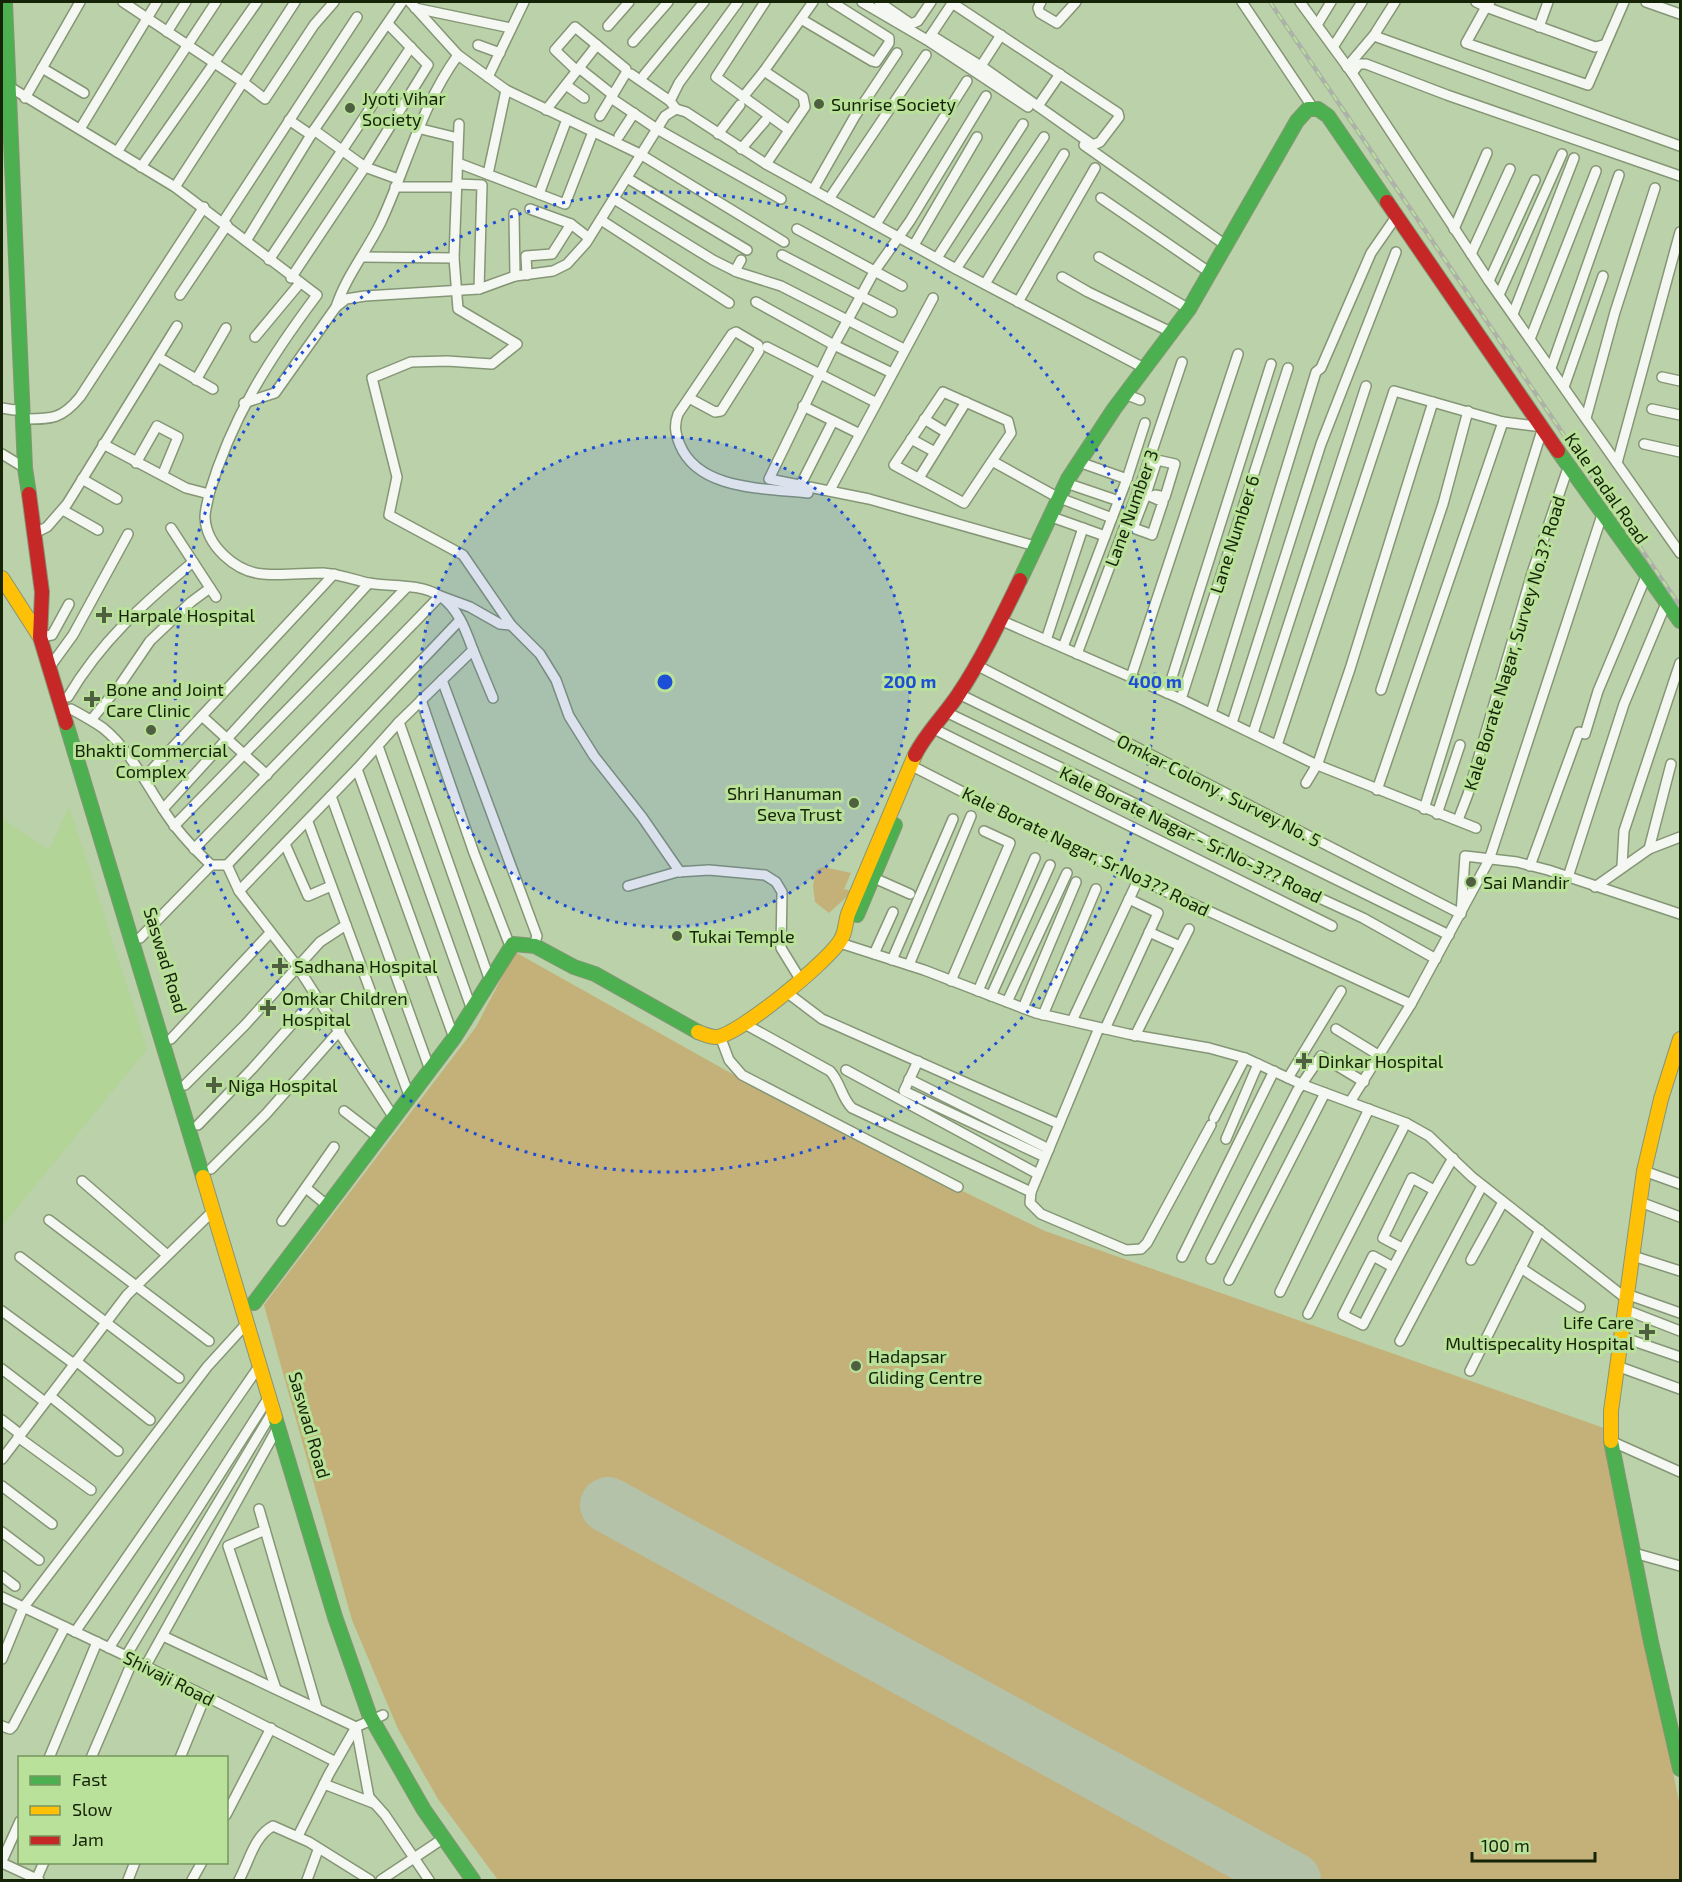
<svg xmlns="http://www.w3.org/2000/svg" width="1682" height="1882" font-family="'Exo 2',sans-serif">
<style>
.built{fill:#b2d497}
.green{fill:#c4b179}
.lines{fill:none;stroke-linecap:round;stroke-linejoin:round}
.runway{stroke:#b4c2a9;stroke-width:56}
.street-casing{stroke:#859676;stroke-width:12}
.fast-casing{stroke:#859676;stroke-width:16}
.slow-casing{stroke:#859676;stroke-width:16}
.jam-casing{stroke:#859676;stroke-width:16}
.street{stroke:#f5f8f2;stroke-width:9}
.fast{stroke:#4caf50;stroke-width:14}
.slow{stroke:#ffc107;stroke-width:14}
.jam{stroke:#c62828;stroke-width:14}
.rail-casing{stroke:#adb2a9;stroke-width:4.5}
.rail{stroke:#b9e199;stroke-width:2;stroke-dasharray:7;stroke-linecap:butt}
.ring{fill:none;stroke:#1d4ed8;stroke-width:3;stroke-dasharray:3 6}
.poi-dot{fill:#4f6040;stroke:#b9e199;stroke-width:2}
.labels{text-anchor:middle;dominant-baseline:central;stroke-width:6;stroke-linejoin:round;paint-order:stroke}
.poi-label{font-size:18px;fill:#152307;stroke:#b9e199;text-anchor:start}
.street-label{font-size:18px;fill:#152307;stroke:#b9e199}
.centre{fill:#1d4ed8;stroke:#b9e199;stroke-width:3}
.ring-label{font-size:18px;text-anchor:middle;font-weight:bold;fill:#1d4ed8;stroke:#b9e199;stroke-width:6;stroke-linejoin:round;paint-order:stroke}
</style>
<rect width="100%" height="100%" fill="#bbd1a9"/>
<polygon class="built" points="69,806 147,1049 2,1226 2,819 49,850"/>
<g class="green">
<polygon points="824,867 851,873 844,889 853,891 829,913 815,902 813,886 816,870"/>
<polygon points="515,952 802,1113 1045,1231 1604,1428 1680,1807 1680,1880 498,1880 438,1799 398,1729 352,1620 264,1305 476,1027"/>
</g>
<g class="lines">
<polyline class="runway" points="608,1505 1293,1880"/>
<defs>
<g id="street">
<polyline points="123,2 243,82 175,187"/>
<polyline points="295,2 243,82 265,99 314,25 334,2"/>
<polyline points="410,2 458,55 506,90 640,154 784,242"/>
<polyline points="765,2 716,77 789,130"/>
<polyline points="862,2 927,40 1028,107"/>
<polyline points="879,2 911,24 918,21 931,2"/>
<polyline points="1041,2 1038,8 1040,13 1057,23 1076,2"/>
<polyline points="1242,2 1313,108"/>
<polyline points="1300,2 1352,73"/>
<polyline points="1395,2 1376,32 1377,37 1680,146"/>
<polyline points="1476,2 1486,7 1466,43 1588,85 1624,2"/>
<polyline points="1490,2 1486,7 1595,47 1603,45"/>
<polyline points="1646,2 1680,14"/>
<polyline points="415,8 511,28"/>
<polyline points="801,19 813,2"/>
<polyline points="1317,25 1331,2"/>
<polyline points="608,26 629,2"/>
<polyline points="1539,27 1548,2"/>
<polyline points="167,32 186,2"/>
<polyline points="931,35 981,66 1093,145 1100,142 1119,117 1118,113 952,3"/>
<polyline points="929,38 953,2"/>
<polyline points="633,42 668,2"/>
<polyline points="478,45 500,53"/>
<polyline points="1333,47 1362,2"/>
<polyline points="981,66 1001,35"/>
<polyline points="1347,67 1375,34"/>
<polyline points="42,68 84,93"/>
<polyline points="579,68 613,95"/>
<polyline points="577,71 555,50 575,27 626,69 626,73 600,116"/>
<polyline points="631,74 670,101"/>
<polyline points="644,75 704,2"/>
<polyline points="488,77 524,2"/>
<polyline points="566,85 584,98"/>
<path d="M8 86 175 187 317 295C269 359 232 417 209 494L186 488 103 444"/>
<polyline points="986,96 910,221 874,272 834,345 769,479 869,499 1035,546"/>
<polyline points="743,97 764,71"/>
<polyline points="25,98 80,2"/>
<polyline points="611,98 657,129 781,199"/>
<polyline points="1038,106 1060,74"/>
<polyline points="676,109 670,101 679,83 738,2"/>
<polyline points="546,110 597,45"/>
<polyline points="289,120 311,135"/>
<polyline points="459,124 454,258 458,309 517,344 492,364 447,361 411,362 372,378 397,477 389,515 463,555 511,625 540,654 556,680 569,716 594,756 642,817 680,872"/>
<polyline points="417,128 458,138"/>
<polyline points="80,129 157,2"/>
<polyline points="314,130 402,2"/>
<polyline points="718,134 740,105"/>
<polyline points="619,136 634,113"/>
<polyline points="1084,145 1224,244"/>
<polyline points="741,149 765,121"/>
<polyline points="117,152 216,2"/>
<polyline points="458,163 565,204 593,132"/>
<polyline points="766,164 805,107 803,97 764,71 801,19 872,61 876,62 889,43 889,38 832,2"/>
<polyline points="141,167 257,2"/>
<polyline points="488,174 506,90"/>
<polyline points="1680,176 1447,95 1366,64 1359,64 1352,73 1489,281 1680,553"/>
<polyline points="627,178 747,250"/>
<polyline points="457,184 482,185 479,289"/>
<polyline points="395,187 457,187"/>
<polyline points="813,190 855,116 897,53"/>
<polyline points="539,194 567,119"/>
<polyline points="1101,198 1209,272"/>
<polyline points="614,199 713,260 737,272 781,286 904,349"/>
<polyline points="829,199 926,55"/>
<polyline points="530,209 571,224 589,238"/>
<polyline points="514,214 515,276"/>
<polyline points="601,220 729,303"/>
<polyline points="223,222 357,17"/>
<polyline points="876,224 967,81"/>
<polyline points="797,229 902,286"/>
<polyline points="1454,229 1487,153"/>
<polyline points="246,241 314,130 365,167 428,65 388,24"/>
<polyline points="914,245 977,137"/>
<polyline points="1471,254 1510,169"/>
<polyline points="782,255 892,312"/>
<polyline points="363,257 454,258"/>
<polyline points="1099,257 1189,309"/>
<polyline points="937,258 1023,124"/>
<polyline points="269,260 411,47"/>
<polyline points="956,269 1044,137"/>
<polyline points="735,271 741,260"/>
<polyline points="527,275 526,256 552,254 571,224"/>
<polyline points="1062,277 1088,292 1173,333"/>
<polyline points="291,278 365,167 398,179"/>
<polyline points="1489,281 1535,180"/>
<polyline points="985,284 1064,154"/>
<polyline points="180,295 227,225"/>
<polyline points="1499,295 1562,154"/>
<polyline points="756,302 834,345 892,373"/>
<polyline points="1018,302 1095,168"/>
<polyline points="336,307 346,299 365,296 479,289 515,276 553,271 567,264 586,243 665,116 676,109 686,112 766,164 956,269 1144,368"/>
<polyline points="1513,314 1574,158"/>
<polyline points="255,337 300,283"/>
<polyline points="1530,339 1596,171"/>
<polyline points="767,347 875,402"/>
<polyline points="158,357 213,389"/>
<polyline points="1551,368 1619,175"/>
<polyline points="1662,377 1680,381"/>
<polyline points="196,380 226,328"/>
<polyline points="1564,387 1603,276"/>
<polyline points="1125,394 1140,400"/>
<path d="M689 398 715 412 721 411 759 351 758 345 736 332 732 334 678 414C674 425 675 433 680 445 699 491 766 488 808 493"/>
<path d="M244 403 275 393 336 307C346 276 367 251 381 222 407 166 421 106 458 55"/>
<polyline points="803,406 858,433"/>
<polyline points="2,408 14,410 23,408"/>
<polyline points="1652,409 1680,415"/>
<polyline points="1586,418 1615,312 1655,188"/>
<path d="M23 419C51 419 61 420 80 397L204 207"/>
<polyline points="924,419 947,433"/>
<polyline points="911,439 935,452"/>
<polyline points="1644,444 1680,452"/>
<polyline points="2,454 25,468"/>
<polyline points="992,461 964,503 894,465 943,392 1008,421 1011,433 992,461 1057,497 1112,518 1127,479 1079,462"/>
<polyline points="136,463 157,426 178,437 164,471"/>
<polyline points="1617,463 1680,232"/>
<polyline points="919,478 966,402"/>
<polyline points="82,479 117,499"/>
<polyline points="1127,479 1145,423"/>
<polyline points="1066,483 1113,499"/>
<polyline points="800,486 833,421"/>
<polyline points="830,490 933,298"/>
<polyline points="1147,491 1157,460 1175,464 1165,497 1155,495"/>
<path d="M209 494C208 501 205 510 205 517 206 546 236 572 263 574 282 576 303 573 323 573 338 574 352 579 368 583 391 587 419 583 440 596 458 608 466 631 473 650L399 722 357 769 239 891"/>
<polyline points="63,510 98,530"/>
<polyline points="1049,516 1105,536"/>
<polyline points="1125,525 1150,534 1152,535 1163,502 1147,495 1145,497 1133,528"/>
<polyline points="171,528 216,597"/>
<polyline points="33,534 47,527 67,504 177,326"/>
<polyline points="1000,620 1181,699 1315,764 1476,828"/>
<polyline points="40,637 52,635 69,604"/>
<polyline points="1046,640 1083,528"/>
<polyline points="1063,647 1112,518"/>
<polyline points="473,650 493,698"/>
<polyline points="1077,654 1144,475 1182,362"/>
<polyline points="976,665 1461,914 1465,856 1517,862 1548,870 1680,914"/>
<polyline points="49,668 73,635 128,534"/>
<polyline points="1131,677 1238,354"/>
<polyline points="442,680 537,936 534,945"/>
<polyline points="1381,690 1443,504 1468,411"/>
<polyline points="1167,693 1271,364"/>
<polyline points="959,694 1449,935"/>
<path d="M68 697C101 641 144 603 193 562"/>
<polyline points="1181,699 1288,368"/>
<polyline points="421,700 474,853 510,946"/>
<path d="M71 709C82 715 93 721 103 728 129 749 145 782 163 809 176 830 193 848 211 865H227L239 891 297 966 394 1118"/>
<polyline points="946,712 1136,804 1291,885 1363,918 1436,959"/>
<polyline points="1211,713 1316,372 1321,368 1371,253 1396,217"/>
<polyline points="203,717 267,775"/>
<polyline points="91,720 120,685 150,641 191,602 210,588"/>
<polyline points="399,722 490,981"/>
<polyline points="1232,723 1321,444 1396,252"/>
<polyline points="934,729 1332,926"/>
<polyline points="1253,733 1366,386"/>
<polyline points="1277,745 1394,391 1503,422 1543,427 1424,809"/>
<polyline points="378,746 472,1010"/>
<polyline points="910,765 1082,853 1411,1004"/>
<polyline points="357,769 454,1038"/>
<polyline points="144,778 334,574"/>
<polyline points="1306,783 1318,763 1350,669 1433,402"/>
<polyline points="1377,790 1503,422"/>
<polyline points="331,796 430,1070"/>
<polyline points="163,809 369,583"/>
<polyline points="1437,814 1460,745"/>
<polyline points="1458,820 1468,794 1532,573 1569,465"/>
<polyline points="308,822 410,1098"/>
<polyline points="174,826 407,587"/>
<polyline points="285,844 308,896 331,886"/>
<polyline points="194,849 440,596 470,607 500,624 511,625"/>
<polyline points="1649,849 1671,764"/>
<polyline points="227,865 460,620"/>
<polyline points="1530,866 1579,732 1585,734 1598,691 1647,574"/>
<polyline points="1622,866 1624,831 1680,663"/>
<polyline points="1568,877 1624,704 1667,601"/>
<polyline points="874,878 910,894"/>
<polyline points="628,886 677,872 709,870 765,875 776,882 782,892 781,948 800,979"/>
<polyline points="1595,887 1649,849 1680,837"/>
<polyline points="1149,932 1180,946"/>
<polyline points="140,938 211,865"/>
<polyline points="840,943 924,970 1036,1013 1128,1034 1209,1048 1245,1058 1301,1084 1406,1123 1429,1136 1472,1177 1628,1300"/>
<polyline points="874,954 893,912"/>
<polyline points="892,960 953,819"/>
<polyline points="909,965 971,816"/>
<polyline points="951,981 1010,843 984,831"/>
<polyline points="785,991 822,1019 1059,1124"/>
<polyline points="978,991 1035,858"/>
<polyline points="991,996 1050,865"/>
<polyline points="1007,1002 1067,873"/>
<polyline points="1023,1008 1076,882"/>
<polyline points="1043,1015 1096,889"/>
<polyline points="1072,1021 1139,878"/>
<path d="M743 1023 830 1071C841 1083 841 1097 852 1108L1031 1192"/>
<polyline points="1099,1028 1031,1192 1030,1203 1041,1214 1126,1250 1141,1249 1147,1243 1211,1125"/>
<polyline points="1105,1029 1158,913 1129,899"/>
<polyline points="1336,1029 1380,1056"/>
<polyline points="720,1036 729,1060 742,1075 958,1187"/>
<polyline points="1135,1036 1189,929"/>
<polyline points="171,1039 270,933"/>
<polyline points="918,1061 904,1091 1045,1157"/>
<polyline points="846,1070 1038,1174"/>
<polyline points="1288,1078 1341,991"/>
<polyline points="909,1079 1049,1149"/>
<polyline points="185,1085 245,1025 320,942 346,925"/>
<polyline points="1350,1102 1411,1004 1489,860 1602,515"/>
<polyline points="344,1111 379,1138"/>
<polyline points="1214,1118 1245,1058"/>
<polyline points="198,1125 252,1069 316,997"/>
<polyline points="1226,1139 1258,1064"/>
<polyline points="211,1169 266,1114 340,1030"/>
<polyline points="1644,1171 1680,1184"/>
<polyline points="82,1181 166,1254"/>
<polyline points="306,1188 328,1206"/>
<polyline points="1640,1202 1680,1217"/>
<polyline points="49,1220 209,1341"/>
<polyline points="282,1221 334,1147"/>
<polyline points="1402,1248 1383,1238 1412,1178 1434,1190"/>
<polyline points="1633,1256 1680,1271"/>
<polyline points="20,1257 179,1378"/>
<polyline points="1182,1257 1274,1071"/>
<polyline points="1211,1259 1297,1091 1321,1056 1364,1082"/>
<polyline points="1471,1260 1503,1202"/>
<path d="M1393 1267 1373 1256 1343 1315 1363 1325C1392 1269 1421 1213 1453 1158"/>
<polyline points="1521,1268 1580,1307"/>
<polyline points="1229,1280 1325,1093"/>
<polyline points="1280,1292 1369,1109"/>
<polyline points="1629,1295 1680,1313"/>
<polyline points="1626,1310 1680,1331"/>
<polyline points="2,1311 74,1364"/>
<polyline points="1308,1314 1406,1123"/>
<polyline points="1622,1337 1680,1357"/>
<polyline points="1400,1341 1482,1186"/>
<polyline points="76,1361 150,1420"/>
<polyline points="1617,1366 1680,1389"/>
<polyline points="2,1369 45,1402"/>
<polyline points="1470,1371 1540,1230"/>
<polyline points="50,1396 118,1451"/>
<polyline points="2,1420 20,1434"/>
<polyline points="18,1437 91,1490"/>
<polyline points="1613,1442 1680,1472"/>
<polyline points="2,1459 127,1295 213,1211"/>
<polyline points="2,1486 52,1524"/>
<polyline points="259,1509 317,1708"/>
<polyline points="265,1530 228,1546 276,1689"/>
<polyline points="2,1532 39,1560"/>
<polyline points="1634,1553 1680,1566"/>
<polyline points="2,1576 15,1586"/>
<polyline points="2,1597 122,1654 336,1762"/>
<polyline points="75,1632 260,1365"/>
<polyline points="163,1636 356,1727 369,1797 385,1815 429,1880"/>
<polyline points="109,1648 269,1397"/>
<polyline points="126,1656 273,1411"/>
<polyline points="2,1659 23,1608 36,1591 207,1367 247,1323"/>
<polyline points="145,1667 278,1427"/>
<polyline points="2,1726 10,1729 13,1726 65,1627"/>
<polyline points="49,1758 97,1642"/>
<polyline points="91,1758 133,1660"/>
<polyline points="180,1758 205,1697"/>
<polyline points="324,1784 373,1803"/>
<polyline points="226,1815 271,1728"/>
<polyline points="298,1836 329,1774 356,1727 383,1715"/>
<polyline points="2,1861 20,1821"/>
<polyline points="2,1863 39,1880"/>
<polyline points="36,1880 44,1862"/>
<polyline points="128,1880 135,1862"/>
<polyline points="192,1880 202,1862"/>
<path d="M239 1880C249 1862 254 1836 273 1826L309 1842 370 1880"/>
<polyline points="307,1880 318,1850"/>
<polyline points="381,1880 444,1838"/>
</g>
<g id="fast">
<polyline points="5,2 25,468 29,494"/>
<polyline points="1558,451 1680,621"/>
<polyline points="1020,580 1068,479 1114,409 1189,309 1297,121 1308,109 1318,109 1328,116 1387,202"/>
<polyline points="66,723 203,1177"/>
<polyline points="857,915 895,825"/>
<polyline points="254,1303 454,1038 513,944 535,946 574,967 595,974 698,1032"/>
<polyline points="275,1417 335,1617 369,1714 424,1810 473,1880"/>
<polyline points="1611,1441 1651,1642 1680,1769"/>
</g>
<g id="slow">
<polyline points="2,578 40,637"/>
<path d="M698 1032C703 1034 711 1037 716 1037 738 1036 828 961 840 941 846 933 845 923 848 914L915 755"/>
<polyline points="203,1177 275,1417"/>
<polyline points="1611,1441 1611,1411 1644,1171 1661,1099 1680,1039"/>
</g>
<g id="jam">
<polyline points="1387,202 1558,451"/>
<polyline points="29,494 42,592 40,637 66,723"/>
<path d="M915 755C926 733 944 716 958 695 982 659 1001 619 1020 580"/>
</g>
</defs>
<use href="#street" class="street-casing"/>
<use href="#fast" class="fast-casing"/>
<use href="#slow" class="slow-casing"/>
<use href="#jam" class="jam-casing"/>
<use href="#street" class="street"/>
<use href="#fast" class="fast"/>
<use href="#slow" class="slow"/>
<use href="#jam" class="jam"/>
<defs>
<polyline id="rail" points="1270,2 1680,606"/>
</defs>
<use href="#rail" class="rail-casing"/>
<use href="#rail" class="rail"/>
</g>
<circle cx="665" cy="682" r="245" fill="#1d4ed8" fill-opacity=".12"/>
<g class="ring">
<circle cx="665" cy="682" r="245"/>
<circle cx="665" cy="682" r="490"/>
</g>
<g class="poi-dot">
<circle cx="819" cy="104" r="6"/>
<circle cx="350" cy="108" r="6"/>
<path d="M101 606h6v6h6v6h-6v6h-6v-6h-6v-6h6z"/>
<path d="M89 690h6v6h6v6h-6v6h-6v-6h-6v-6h6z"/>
<circle cx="151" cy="730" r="6"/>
<circle cx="854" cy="803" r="6"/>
<circle cx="1471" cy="882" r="6"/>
<circle cx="677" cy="936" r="6"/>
<path d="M277 957h6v6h6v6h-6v6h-6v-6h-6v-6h6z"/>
<path d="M265 999h6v6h6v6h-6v6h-6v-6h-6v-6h6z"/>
<path d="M1301 1052h6v6h6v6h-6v6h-6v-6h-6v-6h6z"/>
<path d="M211 1076h6v6h6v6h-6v6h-6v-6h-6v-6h6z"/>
<path d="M1644 1323h6v6h6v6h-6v6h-6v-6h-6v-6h6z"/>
<circle cx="856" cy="1366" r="6"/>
</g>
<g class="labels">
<g class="poi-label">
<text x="362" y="98">Jyoti Vihar<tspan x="362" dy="21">Society</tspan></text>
<text x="831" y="104">Sunrise Society</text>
<text x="118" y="615">Harpale Hospital</text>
<text x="106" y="689">Bone and Joint<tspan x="106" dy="21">Care Clinic</tspan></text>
<text x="151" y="750" text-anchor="middle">Bhakti Commercial<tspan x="151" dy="21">Complex</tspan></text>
<text x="842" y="793" text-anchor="end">Shri Hanuman<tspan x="842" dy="21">Seva Trust</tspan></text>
<text x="1483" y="882">Sai Mandir</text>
<text x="689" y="936">Tukai Temple</text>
<text x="294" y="966">Sadhana Hospital</text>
<text x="282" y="998">Omkar Children<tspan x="282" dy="21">Hospital</tspan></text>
<text x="1318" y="1061">Dinkar Hospital</text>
<text x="228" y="1085">Niga Hospital</text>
<text x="1634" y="1322" text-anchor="end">Life Care<tspan x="1634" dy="21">Multispecality Hospital</tspan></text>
<text x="868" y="1356">Hadapsar<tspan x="868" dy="21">Gliding Centre</tspan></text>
</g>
<g class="street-label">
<text transform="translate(1607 488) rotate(55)">Kale Padal Road</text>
<text transform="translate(1131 508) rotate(-70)">Lane Number 3</text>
<text transform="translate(1234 534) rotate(-72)">Lane Number 6</text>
<text transform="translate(1514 643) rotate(-73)">Kale Borate Nagar, Survey No.3? Road</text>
<text transform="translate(1219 790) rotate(27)">Omkar Colony , Survey No. 5</text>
<text transform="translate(1191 834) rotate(26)">Kale Borate Nagar - Sr.No-3?? Road</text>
<text transform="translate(1086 851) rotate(26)">Kale Borate Nagar, Sr.No3?? Road</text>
<text transform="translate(166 960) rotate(73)">Saswad Road</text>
<text transform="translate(310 1425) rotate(74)">Saswad Road</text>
<text transform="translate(169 1678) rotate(27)">Shivaji Road</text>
</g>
</g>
<circle cx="665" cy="682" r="9" class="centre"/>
<g class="ring-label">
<text x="910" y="688">200 m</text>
<text x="1155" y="688">400 m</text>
</g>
<rect width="1682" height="1882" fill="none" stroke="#152307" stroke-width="6"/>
<rect x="18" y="1756" width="210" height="108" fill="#b9e199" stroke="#77955f" stroke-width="1.5"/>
<rect x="30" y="1776" width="30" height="9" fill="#4caf50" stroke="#77955f" stroke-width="1.5"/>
<text x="72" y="1786" font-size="18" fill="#152307">Fast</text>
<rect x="30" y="1806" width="30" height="9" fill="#ffc107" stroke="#77955f" stroke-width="1.5"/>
<text x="72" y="1816" font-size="18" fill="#152307">Slow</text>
<rect x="30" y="1836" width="30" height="9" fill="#c62828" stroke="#77955f" stroke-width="1.5"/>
<text x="72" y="1846" font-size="18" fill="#152307">Jam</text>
<path d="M1472 1852v9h123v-9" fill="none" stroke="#152307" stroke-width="3"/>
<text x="1481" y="1852" font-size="18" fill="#152307" stroke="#b9e199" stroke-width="4.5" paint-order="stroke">100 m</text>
</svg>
